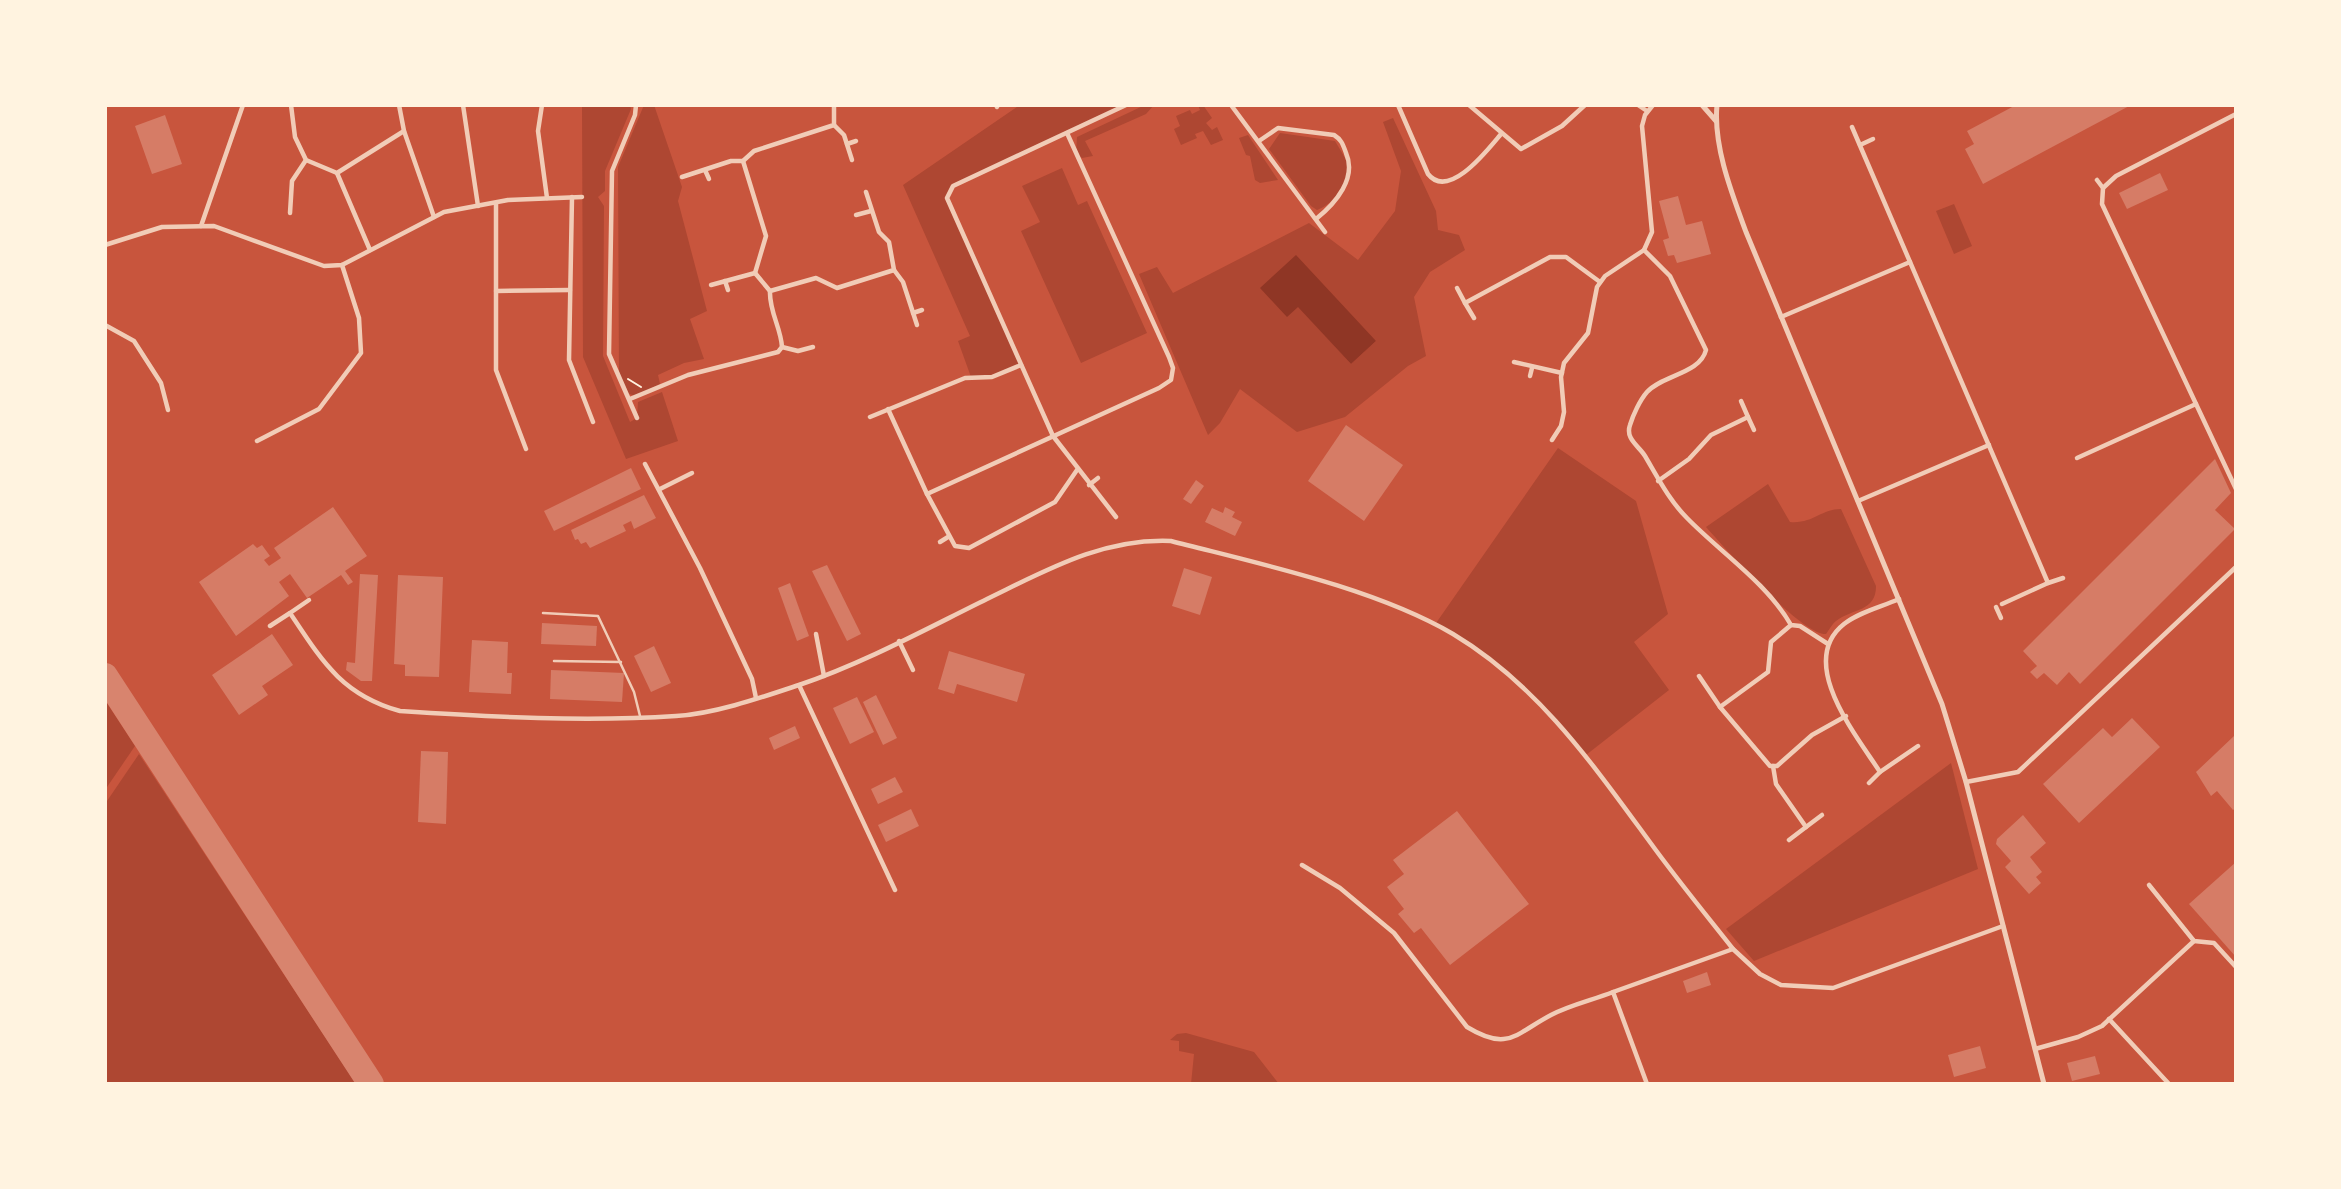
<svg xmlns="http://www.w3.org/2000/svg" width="2341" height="1189" font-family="'Fira Sans',sans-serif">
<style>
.green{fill:#ae4732;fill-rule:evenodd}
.water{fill:#8f3625}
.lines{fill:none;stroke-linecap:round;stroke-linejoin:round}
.taxiway{stroke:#d8846e;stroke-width:26}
.building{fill:#d67c66}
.path{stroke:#fff3e0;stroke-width:2}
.service{stroke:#f1ccb7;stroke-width:2.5}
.minor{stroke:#f1ccb7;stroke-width:4.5}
.tertiary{stroke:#f1ccb7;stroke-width:5}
</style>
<rect width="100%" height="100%" fill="#c8553d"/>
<g class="green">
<polygon points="582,105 630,105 631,109 605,171 605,191 598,197 604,206 603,356 630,422 637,418 638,402 662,392 678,441 626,459 583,357"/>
<polygon points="644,105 654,105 682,187 678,201 707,311 690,319 704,359 684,363 658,375 660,384 635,396 627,393 619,377 618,167"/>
<polygon points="1020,105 1126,105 953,186 947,198 1021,365 992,377 971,377 958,341 970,336 903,185"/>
<polygon points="1145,105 1154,105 1146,114 1085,141 1093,156 1082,158 1076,153 1077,137"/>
<polygon points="1198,105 1203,105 1212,118 1206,123 1212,130 1217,127 1223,140 1211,145 1203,131 1195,134 1197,138 1181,145 1174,129 1180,126 1176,116 1190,110 1192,114 1200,110"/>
<path d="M1393 118 1436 211 1438 230 1459 235 1465 250 1430 272 1414 297 1426 356 1408 366 1345 417 1297 432 1240 389 1220 423 1208 435 1139 274 1157 267 1173 293 1309 223 1358 260 1395 211 1401 171 1383 122ZM1298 306 1376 341 1351 364Z"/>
<path d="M1280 133 1335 141C1339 148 1346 158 1348 166 1352 183 1331 205 1317 210L1311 206 1269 149Z"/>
<polygon points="1248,135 1278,180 1260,183 1255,180 1250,156 1246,155 1239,138"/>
<polygon points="1062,168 1078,205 1087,201 1147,333 1081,363 1021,231 1040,222 1022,186"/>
<polygon points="1954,204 1972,246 1954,254 1936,211"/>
<path d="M1558 448 1636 501 1668 614 1634 642 1669 690 1586 755C1543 705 1494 654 1434 626Z"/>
<path d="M1768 484 1790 522C1813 524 1821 509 1841 509L1876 586C1876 612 1853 608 1836 621 1832 624 1829 630 1826 634 1801 635 1725 548 1706 527Z"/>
<polygon points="105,700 135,746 105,790"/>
<polygon points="139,754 356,1084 105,1084 105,804"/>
<polygon points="1951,763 1978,869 1754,961 1726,929"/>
<polygon points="1186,1033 1254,1052 1279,1084 1191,1084 1194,1054 1179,1051 1179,1041 1170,1040 1177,1034"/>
</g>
<polygon class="water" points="1296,255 1376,341 1351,364 1298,307 1287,317 1260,288"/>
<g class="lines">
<polyline class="taxiway" points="105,676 371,1084"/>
</g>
<g class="building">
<polygon points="2016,105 2131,105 1983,184 1965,149 1974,144 1967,131"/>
<polygon points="165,115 182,164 152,174 135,126"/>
<polygon points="2160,173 2168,190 2127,209 2119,193"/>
<polygon points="1678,196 1686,225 1702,221 1711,254 1677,263 1674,255 1668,256 1663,240 1669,238 1659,201"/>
<polygon points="1346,425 1403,465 1364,521 1308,481"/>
<polygon points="2215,459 2231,493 2215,510 2235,529 2080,684 2069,672 2057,685 2044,673 2037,679 2030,672 2037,666 2023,651"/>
<polygon points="631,468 641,489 554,531 544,511"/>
<polygon points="1196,480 1204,486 1191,504 1183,499"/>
<polygon points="644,495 656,518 634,529 631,521 623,525 626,531 590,548 586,542 581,544 578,539 575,540 571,530"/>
<polygon points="333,507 367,556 345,571 353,582 348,585 341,575 307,598 290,574 279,582 289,596 236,636 199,582 253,544 257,548 262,545 270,556 264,560 269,566 281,558 274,548"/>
<polygon points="1225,507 1235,512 1232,517 1242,522 1235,536 1205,522 1212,508 1223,513"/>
<polygon points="827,565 861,634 847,641 812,571"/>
<polygon points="1184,568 1212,577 1200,615 1172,606"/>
<polygon points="360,574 378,575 372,681 361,681 346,670 347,662 355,663"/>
<polygon points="398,575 443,577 439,677 405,676 405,665 394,664"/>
<polygon points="790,583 809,636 797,641 778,588"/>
<polygon points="542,623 597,626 596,646 541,644"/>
<polygon points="272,634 293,665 262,686 268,695 239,715 212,675"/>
<polygon points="472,640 508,642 507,673 512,673 511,694 469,692"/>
<polygon points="654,646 671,683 651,692 634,656"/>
<polygon points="949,651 1025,674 1017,702 957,684 954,694 938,689"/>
<polygon points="551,670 624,673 622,702 550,699"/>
<polygon points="876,695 897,738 883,745 863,702"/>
<polygon points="857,697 874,732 850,744 833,708"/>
<polygon points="2132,718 2160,747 2079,823 2043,784 2103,728 2112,737"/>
<polygon points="795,726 800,738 774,750 769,738"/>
<polygon points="2234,736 2236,808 2233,810 2217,791 2211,796 2196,772"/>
<polygon points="421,751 448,752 446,824 418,822"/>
<polygon points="895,777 903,792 878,804 871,789"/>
<polygon points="911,809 919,826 886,842 878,825"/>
<polygon points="1457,811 1529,904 1450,965 1421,928 1414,933 1398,914 1404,909 1387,887 1404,874 1393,860"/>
<polygon points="2023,815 2046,843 2030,857 2042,872 2036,877 2041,883 2029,894 2005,867 2011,861 1996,844 1997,839"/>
<polygon points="2236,862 2236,957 2189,904"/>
<polygon points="1707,972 1711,985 1687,993 1683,981"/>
<polygon points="1980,1046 1986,1068 1954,1077 1948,1055"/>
<polygon points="2095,1056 2100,1074 2072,1081 2067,1063"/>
</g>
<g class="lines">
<polyline class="path" points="628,379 641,387"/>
<g class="service">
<polyline points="543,613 598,616 634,692 640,716"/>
<polyline points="554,661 621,662"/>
</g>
<g class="minor">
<polyline points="291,105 295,137 306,160 337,173 404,131"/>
<polyline points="399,105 404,131 434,217"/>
<polyline points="463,105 478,206"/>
<polyline points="542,105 538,131 547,198"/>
<polyline points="636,105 635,115 612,171 609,354 637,418"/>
<polyline points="996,105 997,107"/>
<polyline points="1231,105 1325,232"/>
<path d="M1398 105 1428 174C1449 201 1489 148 1501 134"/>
<polyline points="1469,105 1521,149 1562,126 1585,105"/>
<polyline points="1638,105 1647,111"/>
<polyline points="834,125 844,135 852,160"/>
<polyline points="1852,127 2048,583 2063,578"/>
<polyline points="1067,133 1169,357 1173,368 1171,380 1159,388 927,494 955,546 969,548 1055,502 1077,470"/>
<path d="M1259 141 1278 128 1334 135C1342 140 1343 145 1346 153 1357 178 1336 203 1316 219"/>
<polyline points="847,144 856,141"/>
<polyline points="1860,145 1873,139"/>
<polyline points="743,161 766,236 755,273"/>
<polyline points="705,170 709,179"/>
<polyline points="337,173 370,250"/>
<polyline points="682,177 731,161 743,161 754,151 834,125 834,105"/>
<polyline points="2097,180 2103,188 2102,204 2236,489"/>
<polyline points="2103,188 2116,176 2236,114"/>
<polyline points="572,197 569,360 593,422"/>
<polyline points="496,203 496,370 526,449"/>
<polyline points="290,213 292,181 306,160"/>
<polyline points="856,215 871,211"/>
<polyline points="201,226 243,105"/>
<polyline points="105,245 162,227 214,226 324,266 342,265 444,212 508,200 582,197"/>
<path d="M1644 250 1670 276 1706 350C1700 374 1662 375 1647 392 1640 400 1633 415 1630 425 1625 439 1639 446 1645 456 1658 478 1669 500 1687 518 1720 552 1767 583 1791 625L1800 626 1828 644"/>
<polyline points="894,270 903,282 917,325"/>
<polyline points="755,273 770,291 816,278 837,288 894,270 889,242 879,232 866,192"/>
<polyline points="725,281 728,290"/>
<polyline points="711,285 755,273"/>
<polyline points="1457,288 1465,303"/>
<polyline points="496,291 570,290"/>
<polyline points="913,313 922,310"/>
<polyline points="1781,317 1910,262"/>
<polyline points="1474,318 1465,303 1550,257 1566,257 1600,282"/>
<polyline points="105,325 134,341 161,383 168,410"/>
<polyline points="782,347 798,351 813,347"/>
<polyline points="1514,362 1562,373"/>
<polyline points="1530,376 1532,368"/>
<path d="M630 399 688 375 778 352 782 347C781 328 769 311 770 291"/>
<polyline points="888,409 927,494"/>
<polyline points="870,417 965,378 992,377 1021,365"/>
<polyline points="1748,417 1754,430"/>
<polyline points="1552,440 1561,426 1564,412 1561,377 1564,363 1588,333 1597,287 1605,276 1644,250 1652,232 1642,126 1645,115 1653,105"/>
<polyline points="257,441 319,409 361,353 359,318 342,265"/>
<polyline points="2077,458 2196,404"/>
<polyline points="645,464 700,568 752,679 756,698"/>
<polyline points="1658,481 1689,459 1711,435 1748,417 1741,401"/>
<polyline points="1089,485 1098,478"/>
<polyline points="660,489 692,473"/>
<polyline points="1858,501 1989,445"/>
<polyline points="1116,517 1053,436 947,198 953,186 1126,105"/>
<polyline points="940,542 948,537"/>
<polyline points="2002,604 2048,583"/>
<polyline points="1996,607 2001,618"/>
<polyline points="290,613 309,600"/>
<path d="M270 626 290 613C322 661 342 695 400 711 491 717 585 722 676 716 714 714 763 697 799 685 864 663 926 629 987 599 1047 570 1103 538 1171 541 1260 564 1374 588 1453 634 1540 686 1596 769 1655 849 1680 883 1707 916 1733 949L1760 974 1781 985 1833 988 2003 926"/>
<polyline points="816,634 824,676"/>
<polyline points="899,641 913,670"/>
<polyline points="1699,676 1720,707 1770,766 1777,766 1812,735 1846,716"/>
<polyline points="799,685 895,890"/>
<polyline points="1720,707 1768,672 1771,642 1791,625"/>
<polyline points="1773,766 1776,784 1806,827 1789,840"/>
<polyline points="1880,772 1918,746"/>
<polyline points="1966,782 2018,772 2236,567"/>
<path d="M1869 783 1880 772C1856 735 1796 662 1844 624 1859 612 1881 607 1899 599"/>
<polyline points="1806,827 1822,815"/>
<path d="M1302 865 1340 888 1394 933 1467 1027C1508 1052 1515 1034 1551 1015 1570 1005 1593 1000 1613 992L1647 1084"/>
<polyline points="2149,885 2194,941 2214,943 2236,967"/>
<polyline points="1613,992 1733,949"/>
<polyline points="2109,1019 2169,1084"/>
<polyline points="2035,1049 2078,1037 2102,1026 2194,941"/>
</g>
<g class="tertiary">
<polyline points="1702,105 1716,121"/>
<path d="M1717 105C1713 146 1732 194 1746 232L1942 704 1966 782 2044 1084"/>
</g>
</g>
<rect width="2341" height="1189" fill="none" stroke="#fff3e0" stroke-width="214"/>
</svg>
